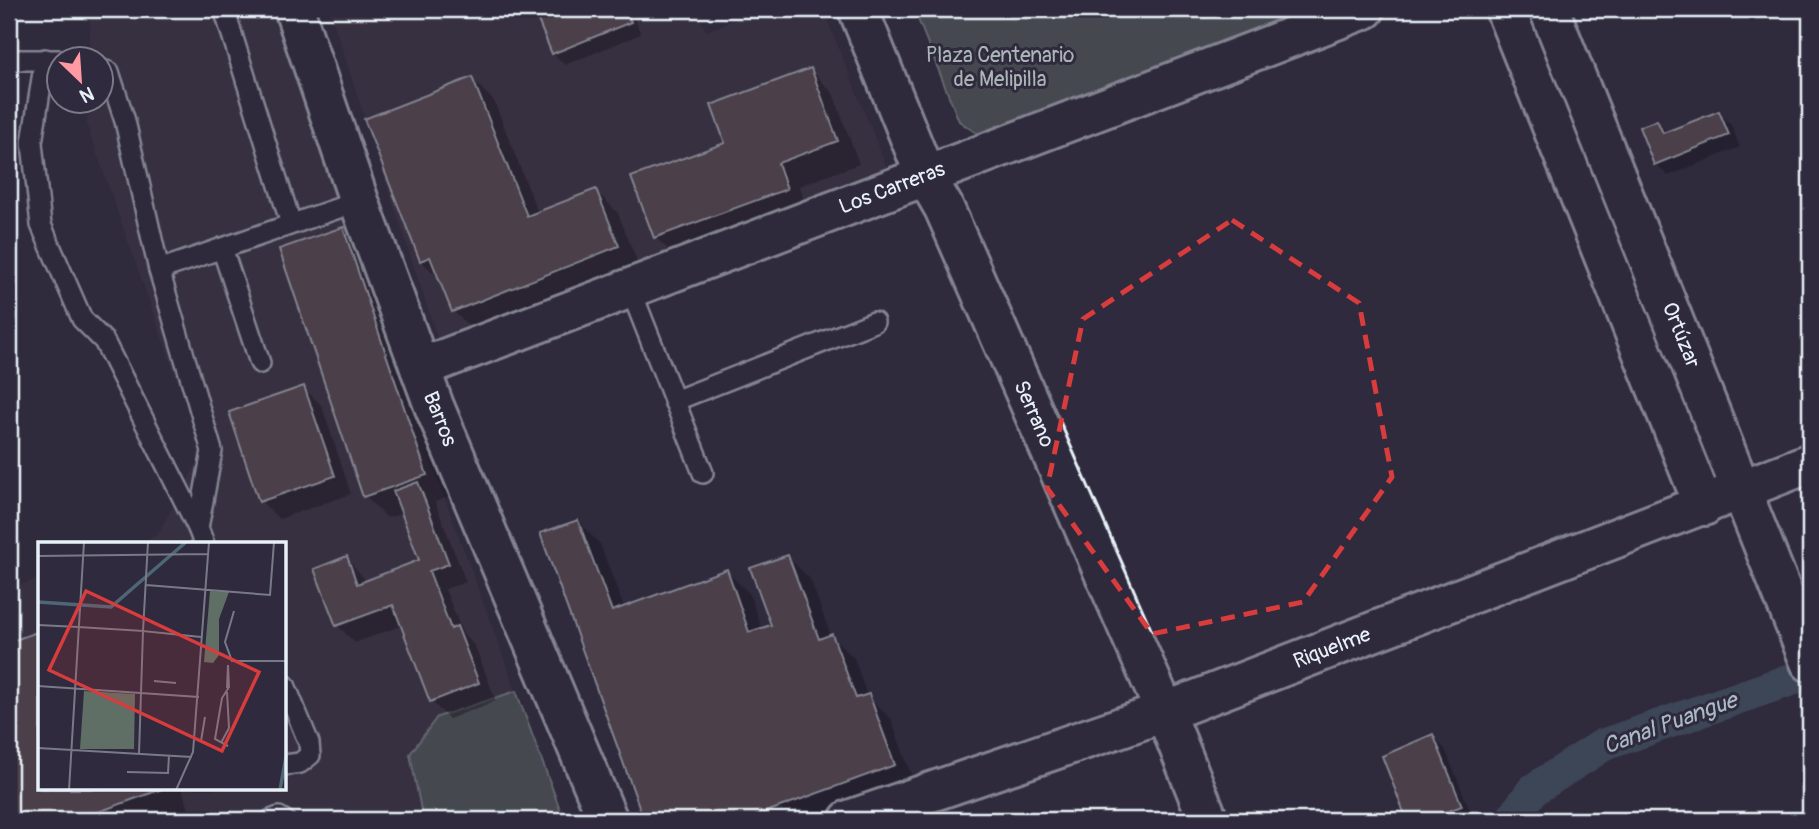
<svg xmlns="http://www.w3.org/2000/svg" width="1819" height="829" font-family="Pangolin,sans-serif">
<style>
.built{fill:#423846}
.green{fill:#5f6f66;stroke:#a4b0af;stroke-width:2}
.shadow{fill:#0007}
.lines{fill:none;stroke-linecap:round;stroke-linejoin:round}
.canal{stroke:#4e6777;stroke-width:33}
.building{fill:#6d5a5a;stroke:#e8f1f8;stroke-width:2}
.lane-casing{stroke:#e8f1f8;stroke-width:24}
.street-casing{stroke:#e8f1f8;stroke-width:44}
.secondary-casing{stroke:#e8f1f8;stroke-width:44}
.primary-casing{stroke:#e8f1f8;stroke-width:44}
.lane{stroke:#2f2a3d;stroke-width:19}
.street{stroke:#2f2a3d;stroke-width:38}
.secondary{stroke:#2f2a3d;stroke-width:38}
.primary{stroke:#2f2a3d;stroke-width:38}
.marked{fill:none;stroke:#d83c3d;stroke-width:5;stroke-dasharray:14 9;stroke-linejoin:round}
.labels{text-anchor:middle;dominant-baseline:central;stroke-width:6;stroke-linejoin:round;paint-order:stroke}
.park-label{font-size:21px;fill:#aab6b6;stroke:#2f2a3d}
.street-label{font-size:21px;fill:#e8f1f8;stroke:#2f2a3d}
.water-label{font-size:23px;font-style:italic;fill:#aabac4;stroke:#2f2a3d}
.inset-river{fill:none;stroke:#4e6777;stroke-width:3.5}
.inset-road{fill:none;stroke:#797a88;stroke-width:2}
.view{fill:#d83c3d;fill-opacity:0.15;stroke:#d83c3d;stroke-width:3.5}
.inset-edge{fill:none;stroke:#e8f1f8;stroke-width:3.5}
</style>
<rect width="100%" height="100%" fill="#2f2a3d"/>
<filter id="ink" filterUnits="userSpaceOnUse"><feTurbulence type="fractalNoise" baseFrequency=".0143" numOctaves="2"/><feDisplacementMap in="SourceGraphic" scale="14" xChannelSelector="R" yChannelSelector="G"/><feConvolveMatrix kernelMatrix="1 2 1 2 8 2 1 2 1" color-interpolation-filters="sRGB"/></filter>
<g filter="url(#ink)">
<g class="built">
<polygon points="91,9 282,9 409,402 564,820 9,820 9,589 40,578 40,789 285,789 285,544 134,544 157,535 203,453 87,126 88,102 102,102 102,60 89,59"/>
<polygon points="329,9 695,9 706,31 763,9 823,9 891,178 443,355"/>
</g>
<g class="green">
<polygon points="914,9 1313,9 982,137 959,121"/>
<polygon points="516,691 564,820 423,820 410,754 437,717"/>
</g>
<g class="shadow">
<polygon points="564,9 631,9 641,34 565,65 553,53 539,19"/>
<polygon points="811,70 833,93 859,164 799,186 808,212 678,259 655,237"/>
<polygon points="472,79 494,101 538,213 596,191 618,213 640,269 476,333 453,311 441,280 421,261 366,120"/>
<polygon points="1719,113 1731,125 1740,147 1668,176 1656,164 1657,122 1668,133"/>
<polygon points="342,229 365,252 449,497 435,502 466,582 445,589 463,634 475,646 496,701 449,719 431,701 403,625 355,643 337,625 347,558 367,582 422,561 403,513 387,518 365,496"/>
<polygon points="304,388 322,406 351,494 279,519 261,501"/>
<polygon points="578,522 600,544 624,608 726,571 749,593 762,630 773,626 788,557 810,579 831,636 854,658 867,696 891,719 916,788 827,820 646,820 542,534"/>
<polygon points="40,633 40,789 182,789 189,809 159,820 9,820 9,644"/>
<polygon points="1433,737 1445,749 1473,818 1409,820 1384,757"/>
</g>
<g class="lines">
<polyline class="canal" points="1511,820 1533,790 1603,745 1810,673"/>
</g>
<g class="building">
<polygon points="559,9 625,9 631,22 552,54 537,18"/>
<polygon points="811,68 838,141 778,163 787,189 654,238 631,177 725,143 711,105"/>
<polygon points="472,77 527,216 596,189 619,246 452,312 430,257 420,261 364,119"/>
<polygon points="1719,111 1729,135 1654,165 1639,127 1657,120 1663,133"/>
<polygon points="343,227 427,475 363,497 279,249"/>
<polygon points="304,386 335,476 259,502 229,412"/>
<polygon points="418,482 449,564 429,571 451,629 457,626 479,683 430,702 393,605 336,626 314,569 347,556 357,584 419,560 393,491"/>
<polygon points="578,520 612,611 727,569 749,632 771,625 750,568 788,555 819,639 832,634 856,698 869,694 895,765 744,820 644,820 540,533"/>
<polygon points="40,631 40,789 162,789 76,820 9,820 9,642"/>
<polygon points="1433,734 1462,806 1425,820 1407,820 1382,756"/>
</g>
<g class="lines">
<defs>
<g id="lane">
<polyline points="224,9 291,224"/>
<polyline points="45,59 32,143 41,225 82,319 104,341 198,528"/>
<polyline points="9,60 74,60"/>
<polyline points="102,70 109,72 125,121 159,270 212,451 198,528 204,544"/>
<polyline points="222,248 260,363"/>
<polyline points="159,270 359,201"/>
<polyline points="630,288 703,473"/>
<polyline points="674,401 874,322"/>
<polyline points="285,685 309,743 310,755 300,763 285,765"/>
<polyline points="271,820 279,817 284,820"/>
</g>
<g id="street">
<polyline points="420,368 1365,9"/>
<polyline points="1743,489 1810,463"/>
<polyline points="849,820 1165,712 944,208 925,175 858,9"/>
</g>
<polyline id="secondary" points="294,9 359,201 434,406 608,820"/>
<g id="primary">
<polyline points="1505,9 1704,506"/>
<polyline points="1549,9 1810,662"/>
<polyline points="1208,820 1165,712 1743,489"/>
</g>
</defs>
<use href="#lane" class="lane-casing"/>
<use href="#street" class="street-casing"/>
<use href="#secondary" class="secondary-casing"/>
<use href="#primary" class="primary-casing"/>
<use href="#lane" class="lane"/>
<use href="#street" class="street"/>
<use href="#secondary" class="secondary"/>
<use href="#primary" class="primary"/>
</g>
</g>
<path d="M0 0H1819V829H0ZM1232 220 1359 303 1392 477 1303 602 1152 634 1047 488 1083 319Z" fill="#2f2a3d" fill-opacity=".55" fill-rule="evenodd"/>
<path class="marked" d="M1232 220 1359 303 1392 477 1303 602 1152 634 1047 488 1083 319Z"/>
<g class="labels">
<g class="park-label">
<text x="1000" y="55">Plaza Centenario<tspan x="1000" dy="24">de Melipilla</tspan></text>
</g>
<g class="street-label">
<text transform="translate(892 188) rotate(-21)">Los Carreras</text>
<text transform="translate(1681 335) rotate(68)">Ortúzar</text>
<text transform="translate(1034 414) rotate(66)">Serrano</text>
<text transform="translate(440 419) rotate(68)">Barros</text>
<text transform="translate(1332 648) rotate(-21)">Riquelme</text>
</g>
<g class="water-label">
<text transform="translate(1670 723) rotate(-20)">Canal Puangue</text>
</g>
</g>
<g transform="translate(38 542)">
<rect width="248" height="248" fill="#2f2a3d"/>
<path d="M172 49 191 50 181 77V113L175 121 166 120ZM46 149 97 152 96 207H42Z" fill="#5f6f66"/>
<path class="inset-river" d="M0 60 73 65 148 0M242 248 249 209"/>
<path class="inset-road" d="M0 14 170 12M108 43 232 53 236 0M196 69 187 100 194 119H249M0 83 40 85M40 85 105 89 110 0M116 139 138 141M0 144 161 155M189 146 190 123 191 145 184 156 177 197 190 204M163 199 167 175M183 201 191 186 189 150M0 206 154 215M101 212 105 89 163 95M89 230 130 231 131 213M31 248 46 0M138 248 155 210 171 0"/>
<path class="view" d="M48 49 221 130 184 209 11 128Z"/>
<rect width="248" height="248" class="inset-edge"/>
</g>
<rect width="1819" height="829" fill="none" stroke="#2f2a3d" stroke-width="35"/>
<rect x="18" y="18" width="1784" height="794" fill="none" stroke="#e8f1f8" stroke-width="2.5" filter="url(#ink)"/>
<g transform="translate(80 80) rotate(155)"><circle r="33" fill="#2f2a3d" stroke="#797a88" stroke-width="2"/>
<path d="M0-5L12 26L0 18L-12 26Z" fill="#ff9aa2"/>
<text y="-10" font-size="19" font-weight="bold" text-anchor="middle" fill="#e8f1f8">N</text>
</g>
</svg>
